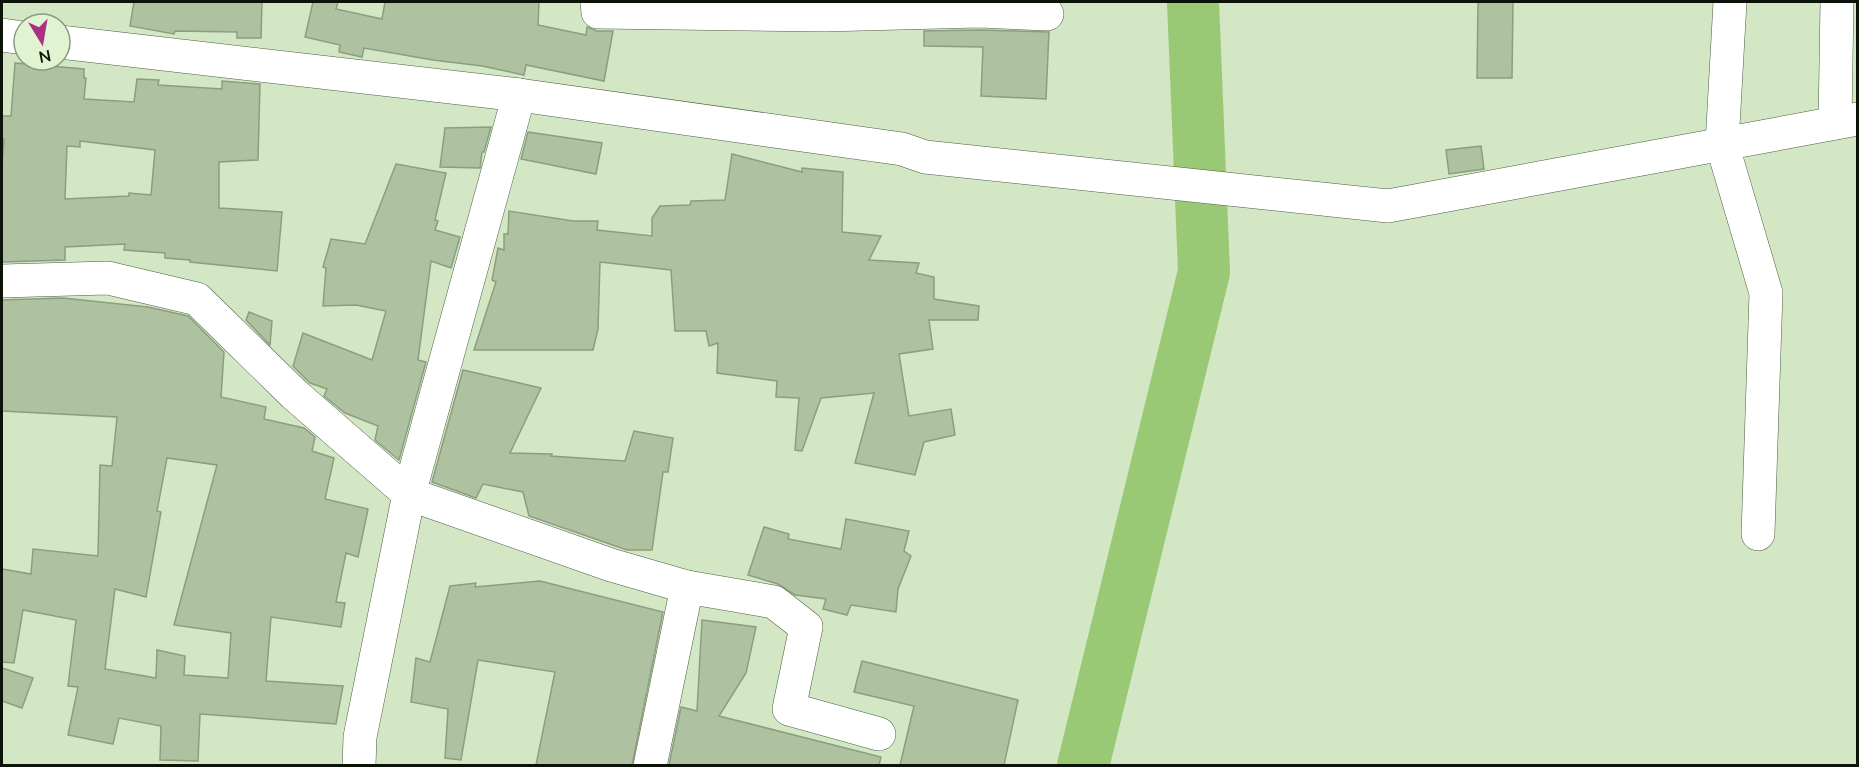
<svg xmlns="http://www.w3.org/2000/svg" width="1859" height="767" font-family="Mulish,sans-serif">
<style>
.lines{fill:none;stroke-linecap:round;stroke-linejoin:round}
.river{stroke:#99c975;stroke-width:52}
.building{fill:#aec2a1;stroke:#8b9e7f;stroke-width:1.5;fill-rule:evenodd}
.minor-casing{stroke:#4c5d40;stroke-width:34}
.minor{stroke:#fff;stroke-width:33}
</style>
<rect width="100%" height="100%" fill="#d3e7c5"/>
<g class="lines">
<polyline class="river" points="1083,766 1204,272 1193,2"/>
</g>
<g class="building">
<polygon points="134,2 262,2 261,38 237,38 237,32 175,31 174,34 130,26"/>
<polygon points="313,2 338,2 336,9 382,19 385,2 539,2 538,25 586,35 587,27 597,31 613,31 604,81 526,65 524,75 482,66 433,60 364,48 362,57 339,52 340,45 305,37"/>
<polygon points="1478,2 1513,2 1512,78 1477,78"/>
<polygon points="979,30 1049,32 1046,99 981,96 983,47 924,46 924,31"/>
<path d="M15 63 84 69V78H86L84 99 134 102 137 79 159 80 158 85 222 89V81L260 84 258 160 219 162V208L282 212 277 271 190 262V260L165 258V253L124 250 125 244 65 247V260L2 262V167L4 139H2V116H11ZM80 141 155 150 151 195 129 193V196L65 199 67 146 80 147Z"/>
<polygon points="491,127 484,152 482,152 480,168 440,167 445,128"/>
<polygon points="528,132 602,143 596,174 521,159"/>
<polygon points="1481,146 1484,169 1449,174 1446,150"/>
<polygon points="732,154 802,172 802,168 843,172 842,232 881,236 869,260 919,263 916,273 934,277 934,299 979,306 978,320 929,320 933,349 899,354 909,416 951,409 955,435 924,442 915,475 855,463 874,393 821,398 802,451 795,450 799,398 776,397 777,381 717,373 718,343 709,346 706,331 675,331 671,270 600,262 598,329 593,350 474,350 496,282 492,280 498,248 504,250 504,234 508,234 509,211 573,221 598,221 597,230 652,236 652,218 660,206 690,205 691,201 725,200"/>
<polygon points="396,164 446,173 435,220 438,221 435,230 460,237 451,268 431,261 418,360 426,362 399,460 375,440 378,426 345,413 324,396 327,389 310,383 293,366 303,333 372,360 386,311 356,305 323,306 326,268 323,267 331,239 365,244"/>
<path d="M63 298 148 307 188 316 224 352 221 397 266 407 264 419 304 428 315 437 312 451 334 458 325 499 368 509 358 557 346 553 336 602 345 603 341 627 271 617 266 681 343 686 336 724 200 714 198 761 160 760 161 726 119 718 113 744 68 735 78 687 68 686 76 620 23 610 14 663 2 662V569L31 574 33 549 98 556 100 465 112 466 117 417 2 411V300ZM167 458 217 465 174 625 231 633 228 678 184 675 185 656 157 650 156 678 105 669 115 589 146 597 161 512 157 511Z"/>
<polygon points="249,312 272,321 270,345 246,320"/>
<polygon points="463,370 541,388 510,453 552,454 551,456 625,461 634,431 673,438 668,472 663,472 652,550 627,550 529,516 523,492 483,484 476,498 432,482"/>
<polygon points="846,519 909,531 904,551 911,556 898,589 896,612 851,605 847,615 823,609 826,599 795,595 778,584 748,575 764,527 789,534 788,539 841,549"/>
<polygon points="540,581 663,612 632,765 536,765 555,672 478,660 461,760 445,758 448,709 411,702 416,658 430,662 450,586 476,583 475,587"/>
<polygon points="702,620 756,627 746,673 719,716 881,757 879,765 669,765 681,707 697,711"/>
<polygon points="862,661 1018,700 1004,765 900,765 914,706 854,692"/>
<polygon points="2,668 33,678 22,708 2,701"/>
</g>
<g class="lines">
<defs>
<g id="minor">
<polyline points="597,2 598,12 824,15 979,11 1047,14"/>
<polyline points="1730,2 1722,144 1766,293 1758,534"/>
<polyline points="2,35 24,38"/>
<polyline points="60,42 519,95 902,149 925,157 1388,206 1858,119"/>
<polyline points="1835,123 1837,2"/>
<polyline points="2,281 108,278 197,299 294,394 409,494 611,565 687,587 774,602 806,627 789,709 879,734"/>
<polyline points="359,766 360,737 409,494 519,95"/>
<polyline points="650,766 687,587"/>
</g>
</defs>
<use href="#minor" class="minor-casing"/>
<use href="#minor" class="minor"/>
</g>
<rect width="1859" height="767" fill="none" stroke="#0c1308" stroke-width="6"/>
<g transform="translate(42 42) rotate(169)"><circle r="28" fill="#e0f4d2" stroke="#8b9a81" stroke-width="1.5"/>
<path d="M0-4.5L10 22L0 15L-10 22Z" fill="#aa3085"/>
<text y="-9" font-size="16" font-weight="bold" text-anchor="middle" fill="#0c1308">N</text>
</g>
</svg>
